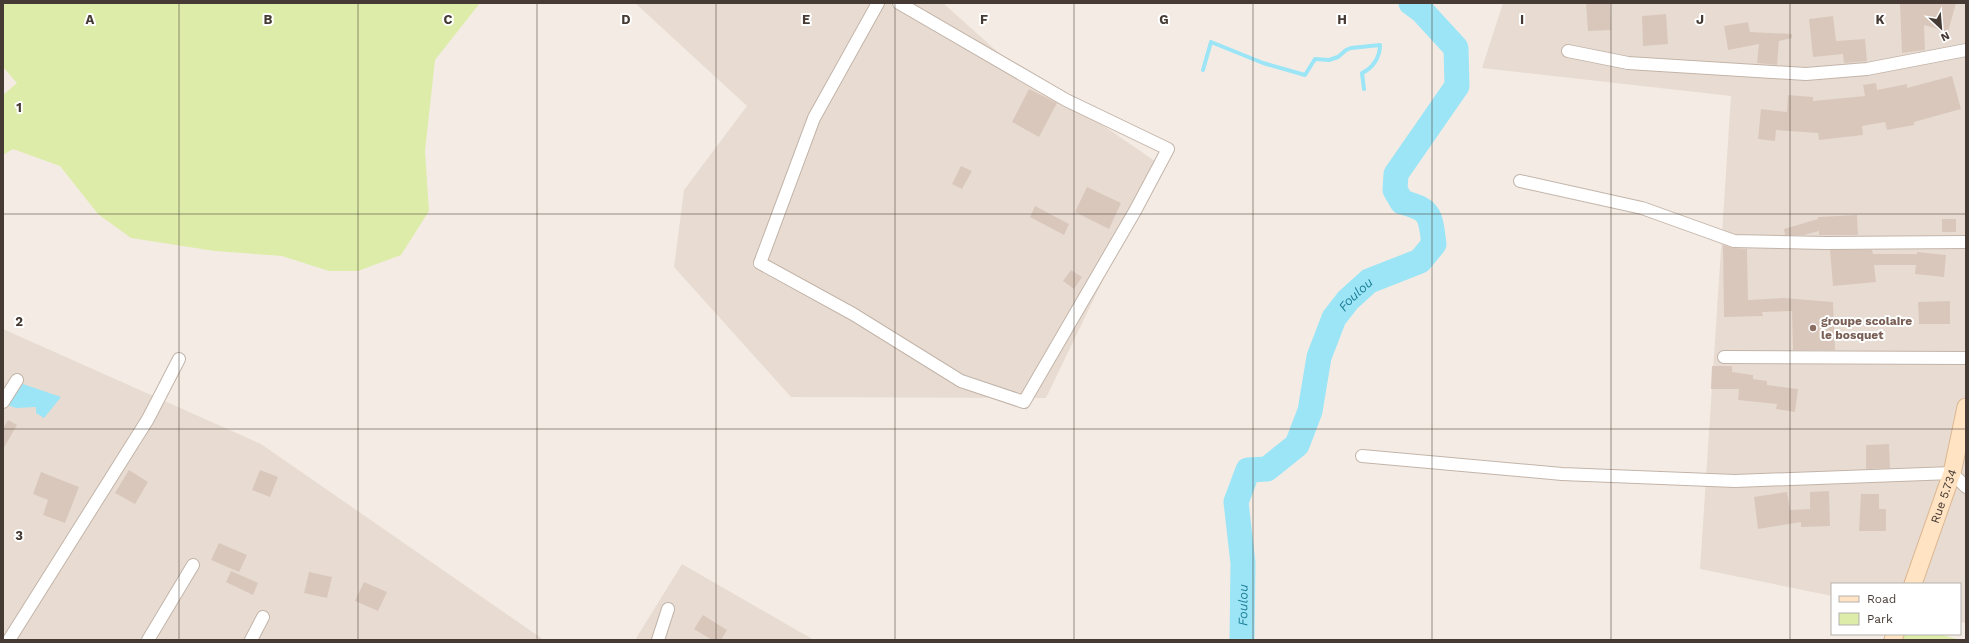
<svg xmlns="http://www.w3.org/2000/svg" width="1969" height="643" font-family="'Work Sans',sans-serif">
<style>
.residential{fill:#e8dcd2}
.green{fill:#ddeca9}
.water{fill:#9be5f6}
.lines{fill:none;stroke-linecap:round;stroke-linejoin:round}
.stream{stroke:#9be5f6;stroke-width:4}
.river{stroke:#9be5f6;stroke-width:25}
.building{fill:#d9c7bc}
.street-casing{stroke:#c3b4a9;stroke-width:14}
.secondary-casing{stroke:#dbb792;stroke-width:19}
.street{stroke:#fff;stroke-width:12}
.secondary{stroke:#ffe3c3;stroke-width:17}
.grid{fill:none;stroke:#463b34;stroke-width:1;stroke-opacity:0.55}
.education-dot{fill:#8d6e63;stroke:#fff;stroke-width:1.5}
.labels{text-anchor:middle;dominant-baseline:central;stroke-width:4;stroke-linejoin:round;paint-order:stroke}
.education-label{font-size:12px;font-weight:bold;fill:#785e54;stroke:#fff;text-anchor:start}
.street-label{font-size:12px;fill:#463b34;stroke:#fff}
.water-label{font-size:13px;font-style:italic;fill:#208199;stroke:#fff}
.grid-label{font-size:13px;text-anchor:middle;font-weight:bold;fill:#463b34;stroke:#fff;stroke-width:4;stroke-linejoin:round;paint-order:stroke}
</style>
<rect width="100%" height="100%" fill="#f4ece4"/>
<g class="residential">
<polygon points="635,3 943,3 1000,54 1159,164 1046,398 791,397 674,267 684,190 747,106"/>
<polygon points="1503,3 1966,3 1966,623 1960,622 1960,584 1832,584 1832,596 1700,569 1731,96 1482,68"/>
<polygon points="3,329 261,444 544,640 3,640"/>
<polygon points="682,564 814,640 635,640"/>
</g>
<g class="green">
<polygon points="3,3 480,3 435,60 425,151 429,211 401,255 358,271 329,271 282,256 215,251 131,238 98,214 60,166 13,149 3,155 3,95 17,83 3,67"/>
<polygon points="1895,634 1938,634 1961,640 1893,640"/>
</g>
<polygon class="water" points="17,382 61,397 44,418 36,413 36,407 16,408 4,404"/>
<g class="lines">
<path class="stream" d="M1203 70 1211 42 1263 63 1305 75 1315 59 1329 60 1338 57 1346 50 1351 48 1380 45C1380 57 1373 68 1362 73L1364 89"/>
<path class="river" id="s1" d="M1242 640 1243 563 1236 502 1248 470 1267 469 1297 445 1310 411 1319 357 1334 318 1348 300 1369 281 1420 261 1434 244C1430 214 1431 210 1402 202L1395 190 1396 174 1457 86 1456 48 1422 11 1411 3"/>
</g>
<g class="building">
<polygon points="1586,3 1610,3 1611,30 1588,31"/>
<polygon points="1900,3 1956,3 1948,32 1924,25 1925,50 1902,53"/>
<polygon points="1666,14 1668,44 1643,46 1642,16"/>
<polygon points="1833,16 1836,41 1865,39 1867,61 1844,63 1843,54 1813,57 1809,19"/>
<polygon points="1748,22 1750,32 1792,34 1792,38 1779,41 1777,65 1757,63 1759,44 1728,50 1724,26"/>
<polygon points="1952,76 1961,109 1914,122 1914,125 1887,130 1885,122 1862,126 1863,135 1819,140 1818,133 1776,130 1775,141 1758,139 1761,109 1787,112 1788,95 1813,97 1813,101 1865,96 1863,85 1876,83 1877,90 1907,84 1907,88"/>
<polygon points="1029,89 1057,103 1039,137 1012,122"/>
<polygon points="961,166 972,171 962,189 952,184"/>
<polygon points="1087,187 1121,203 1109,229 1075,212"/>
<polygon points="1035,206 1069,224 1064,235 1030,217"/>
<polygon points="1857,215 1858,235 1819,235 1819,231 1804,235 1785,235 1784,229 1818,219 1818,217"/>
<rect x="1942" y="219" width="14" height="13"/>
<polygon points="1723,245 1734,248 1747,249 1748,300 1784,298 1833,302 1835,350 1793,350 1792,311 1762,312 1763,316 1724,317"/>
<polygon points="1830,250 1872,250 1873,254 1917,254 1917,252 1946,255 1944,277 1915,274 1916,265 1874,265 1876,282 1833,286"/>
<polygon points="1071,270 1082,277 1074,289 1063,281"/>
<polygon points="1950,301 1950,324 1919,324 1918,302"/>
<polygon points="1712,366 1732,366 1732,372 1753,375 1753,379 1767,381 1767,385 1798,389 1795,412 1776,409 1777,404 1738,400 1739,389 1711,389"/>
<polygon points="8,420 17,425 3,449 3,428"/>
<polygon points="1889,444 1890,468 1866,469 1866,445"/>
<polygon points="129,470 148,482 135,504 115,493"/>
<polygon points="260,470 278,477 270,497 252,490"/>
<polygon points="41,472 79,487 65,523 43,515 48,500 33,494"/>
<polygon points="1829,491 1830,526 1801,527 1801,522 1758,529 1754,497 1787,492 1790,510 1810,509 1810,492"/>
<polygon points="1861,494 1879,494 1879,509 1886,509 1886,531 1859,531"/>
<polygon points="219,543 247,555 239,572 211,560"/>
<polygon points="231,571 258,583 253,595 226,582"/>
<polygon points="309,572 332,577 327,598 304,593"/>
<polygon points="364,582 387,592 378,611 355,601"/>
<polygon points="703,615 727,630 721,640 712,640 694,629"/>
</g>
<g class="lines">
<defs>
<g id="street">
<polyline points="878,3 814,118 760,263 853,314 961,381 1024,402 1135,211 1168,149 1066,100 899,3"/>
<polyline points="1568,51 1628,63 1806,74 1867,69 1966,50"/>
<polyline points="1520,181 1642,208 1734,241 1826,243 1966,242"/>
<polyline points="1724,357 1966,358"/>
<polyline points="3,402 17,380"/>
<polyline points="1362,456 1562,474 1735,481 1952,473 1966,487"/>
<polyline points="9,640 148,419 179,359"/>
<polyline points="148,640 193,565"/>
<polyline points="251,640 263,617"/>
<polyline points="658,640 668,609"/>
</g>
<g id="secondary">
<path id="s2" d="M1913 584 1952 473 1966 407"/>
<polyline points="1893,640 1895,634"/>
</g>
</defs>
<use href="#street" class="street-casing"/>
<use href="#secondary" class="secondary-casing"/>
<use href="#street" class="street"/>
<use href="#secondary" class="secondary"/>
</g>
<path class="grid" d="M179 3V640M358 3V640M537 3V640M716 3V640M895 3V640M1074 3V640M1253 3V640M1432 3V640M1611 3V640M1790 3V640M3 214H1966M3 429H1966"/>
<circle class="education-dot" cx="1813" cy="328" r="4"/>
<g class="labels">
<g class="education-label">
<text x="1821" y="321">groupe scolaire<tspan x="1821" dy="14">le bosquet</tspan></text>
</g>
<g class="street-label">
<text stroke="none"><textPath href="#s2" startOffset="93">Rue 5.734</textPath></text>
</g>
<g class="water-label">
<text stroke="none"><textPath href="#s1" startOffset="395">Foulou</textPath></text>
<text stroke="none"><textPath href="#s1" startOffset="35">Foulou</textPath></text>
</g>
</g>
<g class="grid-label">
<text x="90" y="24">A</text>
<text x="268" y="24">B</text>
<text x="448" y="24">C</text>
<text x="626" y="24">D</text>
<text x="806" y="24">E</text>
<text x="984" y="24">F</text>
<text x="1164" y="24">G</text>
<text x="1342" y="24">H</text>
<text x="1522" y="24">I</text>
<text x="1700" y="24">J</text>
<text x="1880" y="24">K</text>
<text x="19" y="112">1</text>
<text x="19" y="326">2</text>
<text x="19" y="540">3</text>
</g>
<rect width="1969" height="643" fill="none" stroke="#463b34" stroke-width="8"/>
<rect x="1831" y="583" width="130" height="52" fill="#ffffff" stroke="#b5b1ae"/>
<rect x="1839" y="596" width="20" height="6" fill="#ffe3c3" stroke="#b5b1ae"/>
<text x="1867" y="603" font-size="12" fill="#463b34">Road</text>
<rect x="1839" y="613" width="20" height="12" fill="#ddeca9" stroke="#b5b1ae"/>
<text x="1867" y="623" font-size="12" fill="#463b34">Park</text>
<g transform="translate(1941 28) rotate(154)" stroke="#ffffff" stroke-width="3" paint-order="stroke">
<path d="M0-3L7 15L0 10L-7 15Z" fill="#463b34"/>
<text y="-6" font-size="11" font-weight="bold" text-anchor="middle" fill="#463b34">N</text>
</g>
</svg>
